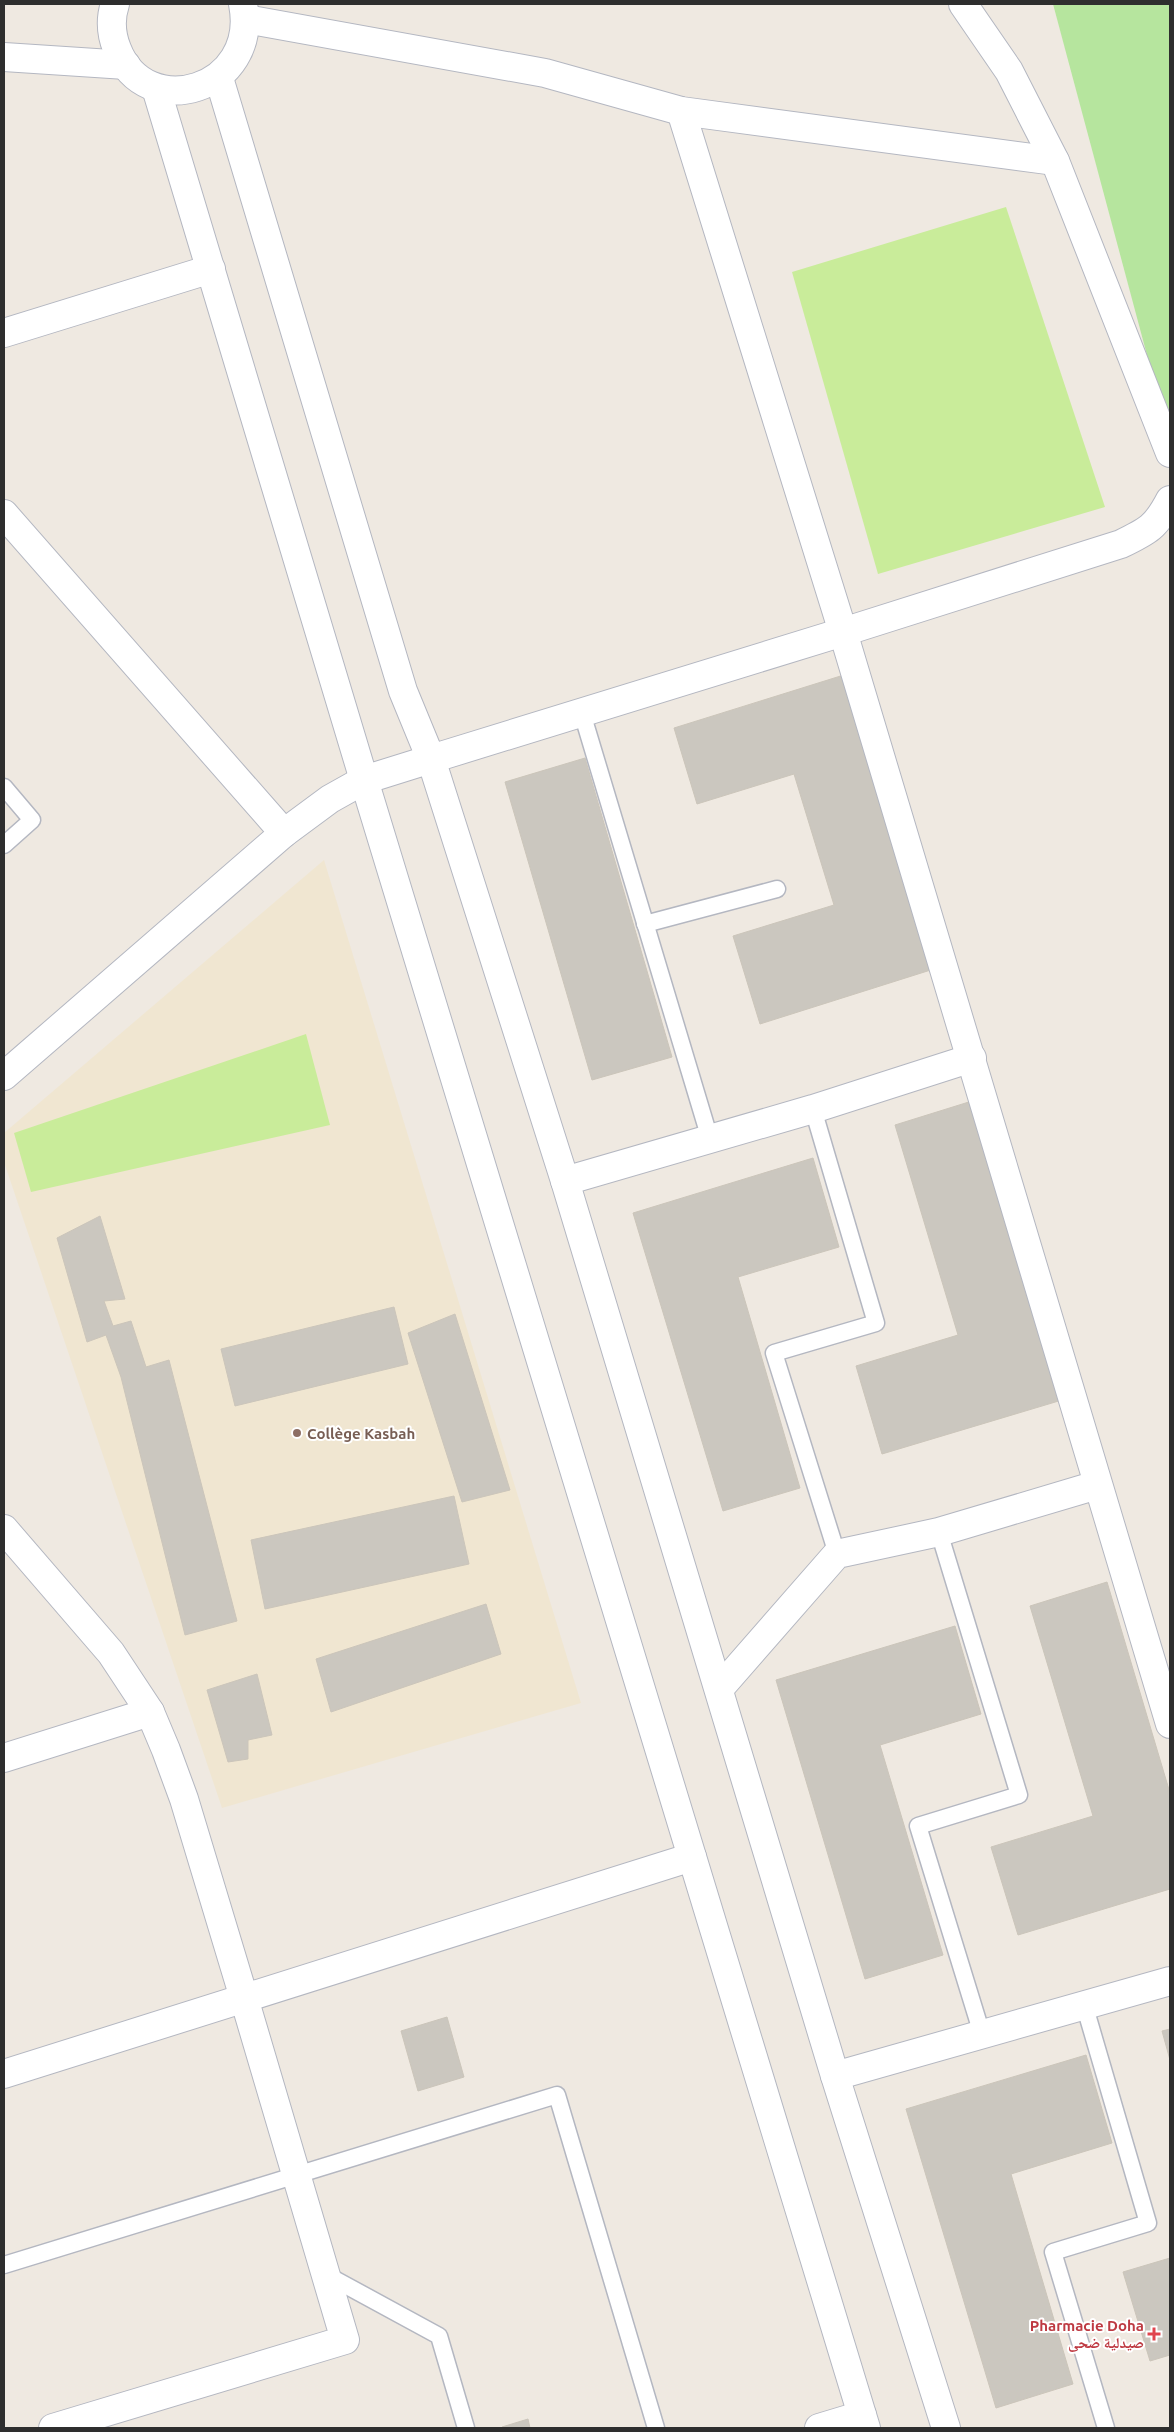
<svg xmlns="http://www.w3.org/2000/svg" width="1174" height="2432" font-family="Ubuntu,'Noto Naskh Arabic',sans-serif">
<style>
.education{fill:#f0e6d1}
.green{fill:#b6e59e}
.pitch{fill:#c9ec9a}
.building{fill:#cbc7bf;stroke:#cbc5ba}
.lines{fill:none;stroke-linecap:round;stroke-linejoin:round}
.lane-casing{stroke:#b4b7c1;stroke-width:19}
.street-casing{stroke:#b4b7c1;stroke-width:30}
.secondary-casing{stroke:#b4b7c1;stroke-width:30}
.lane{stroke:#fff;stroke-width:16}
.street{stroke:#fff;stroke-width:28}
.secondary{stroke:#fff;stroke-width:28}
.education-dot{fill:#8d6e63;stroke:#fff;stroke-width:2}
.health-dot{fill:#e0444e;stroke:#fff;stroke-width:2}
.labels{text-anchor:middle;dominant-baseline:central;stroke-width:4;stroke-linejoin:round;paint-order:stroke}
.education-label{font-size:15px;font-weight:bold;fill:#785e54;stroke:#fff;text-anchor:start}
.health-label{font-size:15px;font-weight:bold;fill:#be3a42;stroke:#fff;text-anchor:end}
</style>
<rect width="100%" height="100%" fill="#efe9e1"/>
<polygon class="education" points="324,860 581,1703 222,1808 4,1162 4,1133"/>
<polygon class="green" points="1053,4 1170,4 1170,441"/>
<g class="pitch">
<polygon points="1006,207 1105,507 878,574 792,272"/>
<polygon points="306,1034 330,1125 31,1192 14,1133"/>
</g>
<g class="building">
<polygon points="847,674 937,968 760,1024 733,936 834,905 794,774 697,804 674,728"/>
<polygon points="585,758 672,1057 592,1080 505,782"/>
<polygon points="972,1101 1062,1400 882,1454 856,1366 958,1335 895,1125"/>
<polygon points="813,1158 839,1247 738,1277 800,1488 723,1511 633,1213"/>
<polygon points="100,1216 125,1299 104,1301 113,1326 131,1321 146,1367 169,1360 237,1621 185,1635 121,1377 106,1335 87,1342 57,1238"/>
<polygon points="394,1307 408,1364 235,1406 221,1349"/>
<polygon points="455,1314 510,1490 462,1502 408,1333"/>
<polygon points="454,1496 469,1564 265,1609 251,1540"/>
<polygon points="1107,1582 1170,1793 1170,1889 1018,1935 991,1847 1093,1816 1030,1606"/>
<polygon points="486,1604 501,1654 331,1712 316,1659"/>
<polygon points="955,1626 981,1714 880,1745 943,1955 865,1979 776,1680"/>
<polygon points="257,1674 272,1735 248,1740 248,1759 228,1762 207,1690"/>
<polygon points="447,2017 464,2077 418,2091 401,2031"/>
<polygon points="1170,2029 1170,2060 1162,2031"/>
<polygon points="1086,2055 1112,2143 1011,2174 1073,2384 996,2408 906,2109"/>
<polygon points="1170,2258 1170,2355 1150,2361 1123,2272"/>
<polygon points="528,2419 530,2428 502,2428 502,2427"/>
</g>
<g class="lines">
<defs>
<g id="lane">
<polyline points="582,713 710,1139"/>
<polyline points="4,787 32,820 4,845"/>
<polyline points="645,924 777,889"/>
<polyline points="813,1109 876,1323 774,1353 837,1554"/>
<polyline points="939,1532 1019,1795 918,1826 982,2034"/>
<polyline points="1084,2004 1148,2223 1053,2252 1106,2428"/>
<polyline points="4,2265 557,2095 656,2428"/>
<polyline points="325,2274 439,2336 466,2428"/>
</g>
<g id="street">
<path d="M115 4C110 19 111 34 117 49 146 124 260 90 243 4"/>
<polyline points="963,4 1009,71 1055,161 1170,453"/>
<polyline points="246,19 545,73 681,111 1055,161"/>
<polyline points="4,57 126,65"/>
<path d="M219 78 403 691 431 759 843 632 1121 544C1148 531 1156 527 1170 500"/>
<polyline points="156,88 364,780 866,2428"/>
<polyline points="681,111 843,632 1170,1724"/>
<polyline points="4,333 211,269"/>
<polyline points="4,514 284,833"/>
<polyline points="565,1181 813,1109 972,1058"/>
<polyline points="4,1529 111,1653 150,1712 166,1750 184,1799 244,1998 345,2340 53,2428"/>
<polyline points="719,1689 837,1554 939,1532 1097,1485"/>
<polyline points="4,1758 150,1712"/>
<polyline points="4,2074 692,1857"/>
<polyline points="835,2076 1170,1981"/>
<polyline points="819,2428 862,2415"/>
</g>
<polyline id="secondary" points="4,1076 284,833 330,799 364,780 431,759 565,1181 835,2076 946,2428"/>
</defs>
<use href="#lane" class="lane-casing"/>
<use href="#street" class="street-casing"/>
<use href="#secondary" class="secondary-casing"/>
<use href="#lane" class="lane"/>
<use href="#street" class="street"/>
<use href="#secondary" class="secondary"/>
</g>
<circle class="education-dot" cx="297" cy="1433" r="5"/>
<path class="health-dot" d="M1151.5 2326.5h5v5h5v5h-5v5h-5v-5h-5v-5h5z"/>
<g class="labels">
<g class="education-label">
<text x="307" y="1433">Collège Kasbah</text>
</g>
<g class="health-label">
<text x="1144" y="2325">Pharmacie Doha<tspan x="1144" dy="17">صيدلية ضحى</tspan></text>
</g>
</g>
<rect width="1174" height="2432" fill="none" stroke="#2e2e2e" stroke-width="10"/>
</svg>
